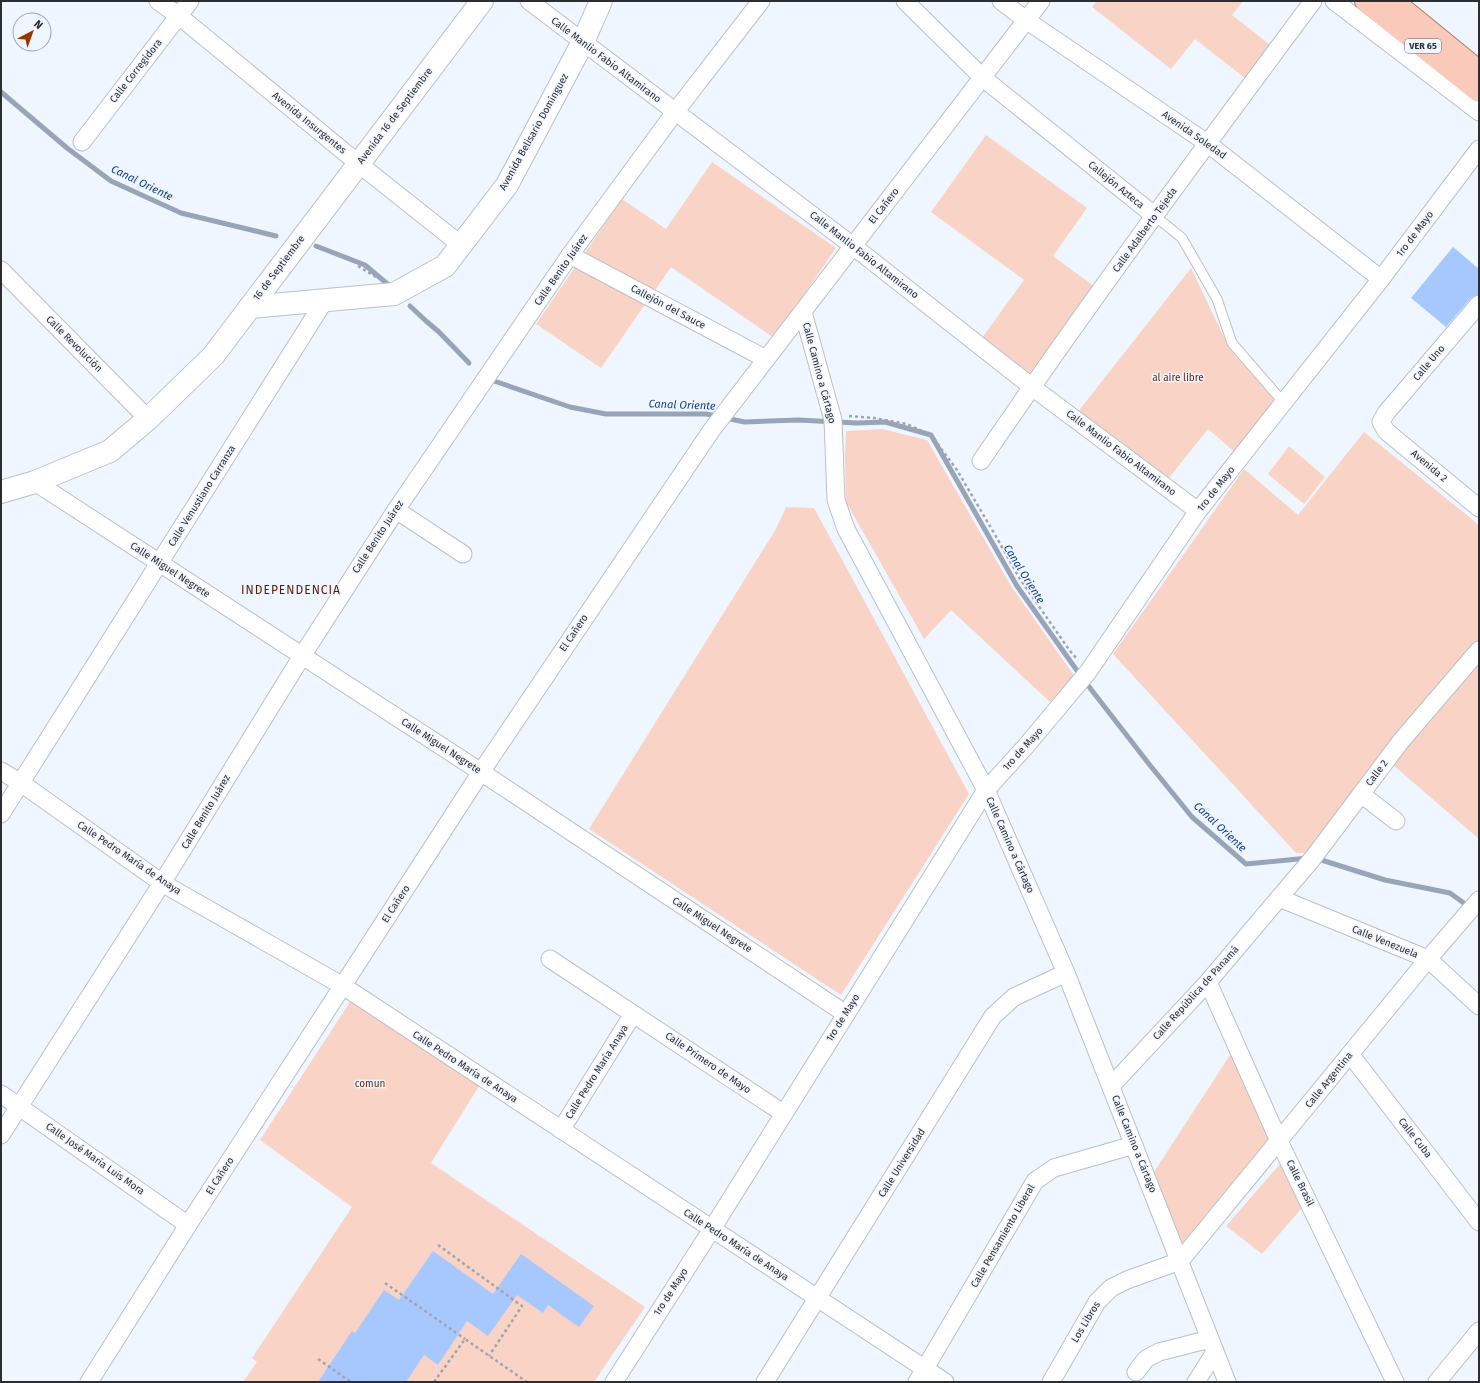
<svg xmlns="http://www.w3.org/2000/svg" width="1480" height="1383" font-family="'Fira Sans',sans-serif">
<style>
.green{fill:#f9d3c6}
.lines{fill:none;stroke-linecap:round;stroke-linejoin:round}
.stream{stroke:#98a4b8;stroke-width:5}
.building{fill:#a7c8ff}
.lane-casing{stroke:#babfc8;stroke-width:11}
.street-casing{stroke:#babfc8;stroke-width:19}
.secondary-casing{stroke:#babfc8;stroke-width:24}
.primary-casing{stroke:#ae7c6a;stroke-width:24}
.path{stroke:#a0a5ab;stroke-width:2.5;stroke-dasharray:3 3;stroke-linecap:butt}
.lane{stroke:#fff;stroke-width:9}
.street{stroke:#fff;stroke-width:17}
.secondary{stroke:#fff;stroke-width:22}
.primary{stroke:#f9cab9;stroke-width:22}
.labels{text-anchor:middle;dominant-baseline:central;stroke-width:3;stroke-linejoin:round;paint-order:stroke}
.shield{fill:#f0f6ff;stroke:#66696e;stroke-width:1}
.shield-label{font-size:9px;font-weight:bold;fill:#2b2d30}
.street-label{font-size:10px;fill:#2b2d30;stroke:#f0f6ff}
.park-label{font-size:10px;fill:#682101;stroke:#f0f6ff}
.water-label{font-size:11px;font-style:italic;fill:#103e8a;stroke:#f0f6ff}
.quarter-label{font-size:12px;letter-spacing:1px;fill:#591900;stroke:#f0f6ff}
</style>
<rect width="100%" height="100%" fill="#f0f6ff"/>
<g class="green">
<polygon points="1097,1 1243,1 1232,15 1270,45 1245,78 1195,39 1171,69 1092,7"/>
<polygon points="986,135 1087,208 1053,256 1095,287 1032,374 982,338 1024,280 931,212"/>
<polygon points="712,162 836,248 774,338 671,267 601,368 536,324 622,199 666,229"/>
<polygon points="1191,268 1229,348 1277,403 1237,454 1208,429 1165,483 1077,413"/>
<polygon points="882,429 927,440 1011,586 1075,677 1050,702 951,610 924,639 846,502 845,457 846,431"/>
<polygon points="1364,432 1479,525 1479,641 1328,853 1296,853 1113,654 1244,469 1298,515"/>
<polygon points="1289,446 1325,477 1304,504 1268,474"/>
<polygon points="786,507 814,508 969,794 841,995 589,829 776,529"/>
<polygon points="1479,664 1479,839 1392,764"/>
<polygon points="352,999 481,1083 431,1163 645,1307 594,1382 243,1382 257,1362 252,1358 352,1207 260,1140"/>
<polygon points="1232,1052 1274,1140 1181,1251 1152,1175"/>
<polygon points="1281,1163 1302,1208 1262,1254 1226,1226"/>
</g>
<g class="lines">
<g class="stream">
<polyline points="1,92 67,148 111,181 181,213 276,236"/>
<polyline points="316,246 365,265 391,287"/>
<polyline points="410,306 426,321 439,332 469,363"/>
<polyline points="494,381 570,407 606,414 706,414 717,416"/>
<polyline points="725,418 745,422 798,420 857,423 885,422 931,435 1017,586 1083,679 1149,764 1192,817 1246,864 1308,858"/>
<polyline points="1315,858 1385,880 1450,893 1479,914"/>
</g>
</g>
<g class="building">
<polygon points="1453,247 1479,269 1479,294 1471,298 1446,327 1411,298"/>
<polygon points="433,1251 493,1294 521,1254 594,1306 579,1327 548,1305 543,1313 517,1295 488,1336 467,1321 438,1365 424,1355 406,1382 318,1382 352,1331 355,1333 384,1290 399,1300"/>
</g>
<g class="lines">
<defs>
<polyline id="lane" points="1155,216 1182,238 1217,299 1232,343 1284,403"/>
<g id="street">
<polyline points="158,1 179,16 359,164 461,245"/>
<polyline points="529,1 853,246 1032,387 1198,511"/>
<polyline points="905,1 983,78 1155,216"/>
<polyline points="1001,1 1026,20 1207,143 1381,279"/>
<polyline points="1334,1 1479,112"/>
<polyline points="82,142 190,1"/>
<polyline points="570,255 766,359"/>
<polyline points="1,270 148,419"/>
<polyline points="1479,304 1386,413 1381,422 1386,431 1479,508"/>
<polyline points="803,312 833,420 836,500 846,529 986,790 1066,973 1227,1382"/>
<path d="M981 461C1087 305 1200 153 1313 1"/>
<polyline points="35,482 481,772 846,1014"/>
<polyline points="396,510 463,554"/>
<polyline points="1,771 21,783 162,883 343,986 945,1382"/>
<polyline points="1361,794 1396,821"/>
<polyline points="1,814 325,300"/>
<polyline points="1279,898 1428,959 1479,1006"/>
<polyline points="550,959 783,1113"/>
<polyline points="1208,982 1279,1141 1395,1382"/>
<polyline points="1350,1054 1479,1222"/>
<polyline points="1111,1086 1208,982 1279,898 1313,858 1401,741 1479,650"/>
<polyline points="1,1094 188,1225"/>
<polyline points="561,1130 633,1014"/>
<polyline points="1,1135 162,883 302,656 396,510 570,255 675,112 761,1"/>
<polyline points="1136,1372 1146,1359 1159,1352 1210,1339"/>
<polyline points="89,1382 188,1225 481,772 711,431 1041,1"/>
<polyline points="614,1382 712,1229 986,790 1026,746 1088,672 1198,511 1381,279 1479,149"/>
<polyline points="765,1382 993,1016 1014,997 1066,973"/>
<polyline points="917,1382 1035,1181 1054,1168 1134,1145"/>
<polyline points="1051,1382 1097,1302 1111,1288 1127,1280 1180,1261 1428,959 1479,900"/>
<polyline points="1196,1382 1215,1352"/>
<polyline points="1437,1382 1479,1331"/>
</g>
<g id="secondary">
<polyline points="250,307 394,294 445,266 507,185 583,42 601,1"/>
<polyline points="1,492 35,482 110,451 148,419 213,356 482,1"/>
</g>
<g id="primary">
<polyline points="1366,1 1479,91"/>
<polyline points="1392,1 1479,72"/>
</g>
</defs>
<use href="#lane" class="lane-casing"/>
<use href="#street" class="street-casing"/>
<use href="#secondary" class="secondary-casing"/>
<use href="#primary" class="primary-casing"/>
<g class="path">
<polyline points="358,266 376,277"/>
<polyline points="849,416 874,418 907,424 931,435 957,470 994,533 1020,579 1070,651 1078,660"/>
<polyline points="438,1245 522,1306 489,1356"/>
<polyline points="385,1283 465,1339"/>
<polyline points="318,1359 351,1382"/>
<polyline points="434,1382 465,1339 527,1382"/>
</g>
<use href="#lane" class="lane"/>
<use href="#street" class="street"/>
<use href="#secondary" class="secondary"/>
<use href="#primary" class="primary"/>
</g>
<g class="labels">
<rect class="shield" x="1405" y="39" width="36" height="14" rx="3"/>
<g class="shield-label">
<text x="1423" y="46">VER 65</text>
</g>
<g class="street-label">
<text transform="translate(606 60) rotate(37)">Calle Manlio Fabio Altamirano</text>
<text transform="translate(136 71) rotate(-52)">Calle Corregidora</text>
<text transform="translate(395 116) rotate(-53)">Avenida 16 de Septiembre</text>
<text transform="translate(309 123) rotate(39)">Avenida Insurgentes</text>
<text transform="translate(534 132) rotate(-61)">Avenida Belisario Domínguez</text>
<text transform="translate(1194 135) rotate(35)">Avenida Soledad</text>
<text transform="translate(1116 185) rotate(39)">Callejón Azteca</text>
<text transform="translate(884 206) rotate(-52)">El Cañero</text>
<text transform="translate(1145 230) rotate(-54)">Calle Adalberto Tejeda</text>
<text transform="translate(1415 234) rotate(-53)">1ro de Mayo</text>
<text transform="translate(864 255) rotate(38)">Calle Manlio Fabio Altamirano</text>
<text transform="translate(279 268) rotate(-53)">16 de Septiembre</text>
<text transform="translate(561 270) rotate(-55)">Calle Benito Juárez</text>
<text transform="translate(668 307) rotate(28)">Callejón del Sauce</text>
<text transform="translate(74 344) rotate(45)">Calle Revolución</text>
<text transform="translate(1429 363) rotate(-50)">Calle Uno</text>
<text transform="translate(819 373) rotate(75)">Calle Camino a Cártago</text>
<text transform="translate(1121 453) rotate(37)">Calle Manlio Fabio Altamirano</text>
<text transform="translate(1429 466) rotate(40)">Avenida 2</text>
<text transform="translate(1216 489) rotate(-52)">1ro de Mayo</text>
<text transform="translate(202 496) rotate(-58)">Calle Venustiano Carranza</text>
<text transform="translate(378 537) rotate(-57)">Calle Benito Juárez</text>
<text transform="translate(170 570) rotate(33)">Calle Miguel Negrete</text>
<text transform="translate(574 633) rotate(-56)">El Cañero</text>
<text transform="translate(441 746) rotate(33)">Calle Miguel Negrete</text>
<text transform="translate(1023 749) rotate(-48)">1ro de Mayo</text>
<text transform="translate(1377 773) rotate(-53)">Calle 2</text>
<text transform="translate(206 812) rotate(-59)">Calle Benito Juárez</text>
<text transform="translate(1010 845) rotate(66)">Calle Camino a Cártago</text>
<text transform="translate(129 858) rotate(34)">Calle Pedro María de Anaya</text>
<text transform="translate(396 904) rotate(-57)">El Cañero</text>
<text transform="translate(712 925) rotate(33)">Calle Miguel Negrete</text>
<text transform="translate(1385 942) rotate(22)">Calle Venezuela</text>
<text transform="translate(1196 993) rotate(-48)">Calle República de Panamá</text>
<text transform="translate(843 1018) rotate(-58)">1ro de Mayo</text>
<text transform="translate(708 1063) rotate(34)">Calle Primero de Mayo</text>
<text transform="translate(465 1067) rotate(33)">Calle Pedro María de Anaya</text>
<text transform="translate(597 1072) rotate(-58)">Calle Pedro María Anaya</text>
<text transform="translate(1329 1080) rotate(-51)">Calle Argentina</text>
<text transform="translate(1415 1138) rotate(52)">Calle Cuba</text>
<text transform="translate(1134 1144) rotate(68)">Calle Camino a Cártago</text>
<text transform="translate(95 1159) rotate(35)">Calle José María Luis Mora</text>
<text transform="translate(902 1163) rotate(-58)">Calle Universidad</text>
<text transform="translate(220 1176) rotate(-57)">El Cañero</text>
<text transform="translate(1300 1183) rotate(64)">Calle Brasil</text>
<text transform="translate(1003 1236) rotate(-60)">Calle Pensamiento Liberal</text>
<text transform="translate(736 1245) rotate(33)">Calle Pedro María de Anaya</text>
<text transform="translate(671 1292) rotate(-57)">1ro de Mayo</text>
<text transform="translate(1086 1322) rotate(-59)">Los Libros</text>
</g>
<g class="park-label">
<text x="1178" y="378">al aire libre</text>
<text x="370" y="1084">comun</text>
</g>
<g class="water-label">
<text transform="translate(142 183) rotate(26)">Canal Oriente</text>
<text transform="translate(682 405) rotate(2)">Canal Oriente</text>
<text transform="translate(1024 574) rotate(58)">Canal Oriente</text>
<text transform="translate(1220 827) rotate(43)">Canal Oriente</text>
</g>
<g class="quarter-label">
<text x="291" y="590">INDEPENDENCIA</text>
</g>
</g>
<rect width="1480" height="1383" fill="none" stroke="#2b2d30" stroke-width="4"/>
<g transform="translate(32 32) rotate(41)"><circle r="19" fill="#f0f6ff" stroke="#a1a6ac"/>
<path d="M0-3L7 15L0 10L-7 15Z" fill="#983400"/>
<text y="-6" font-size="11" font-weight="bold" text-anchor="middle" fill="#2b2d30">N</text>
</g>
</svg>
